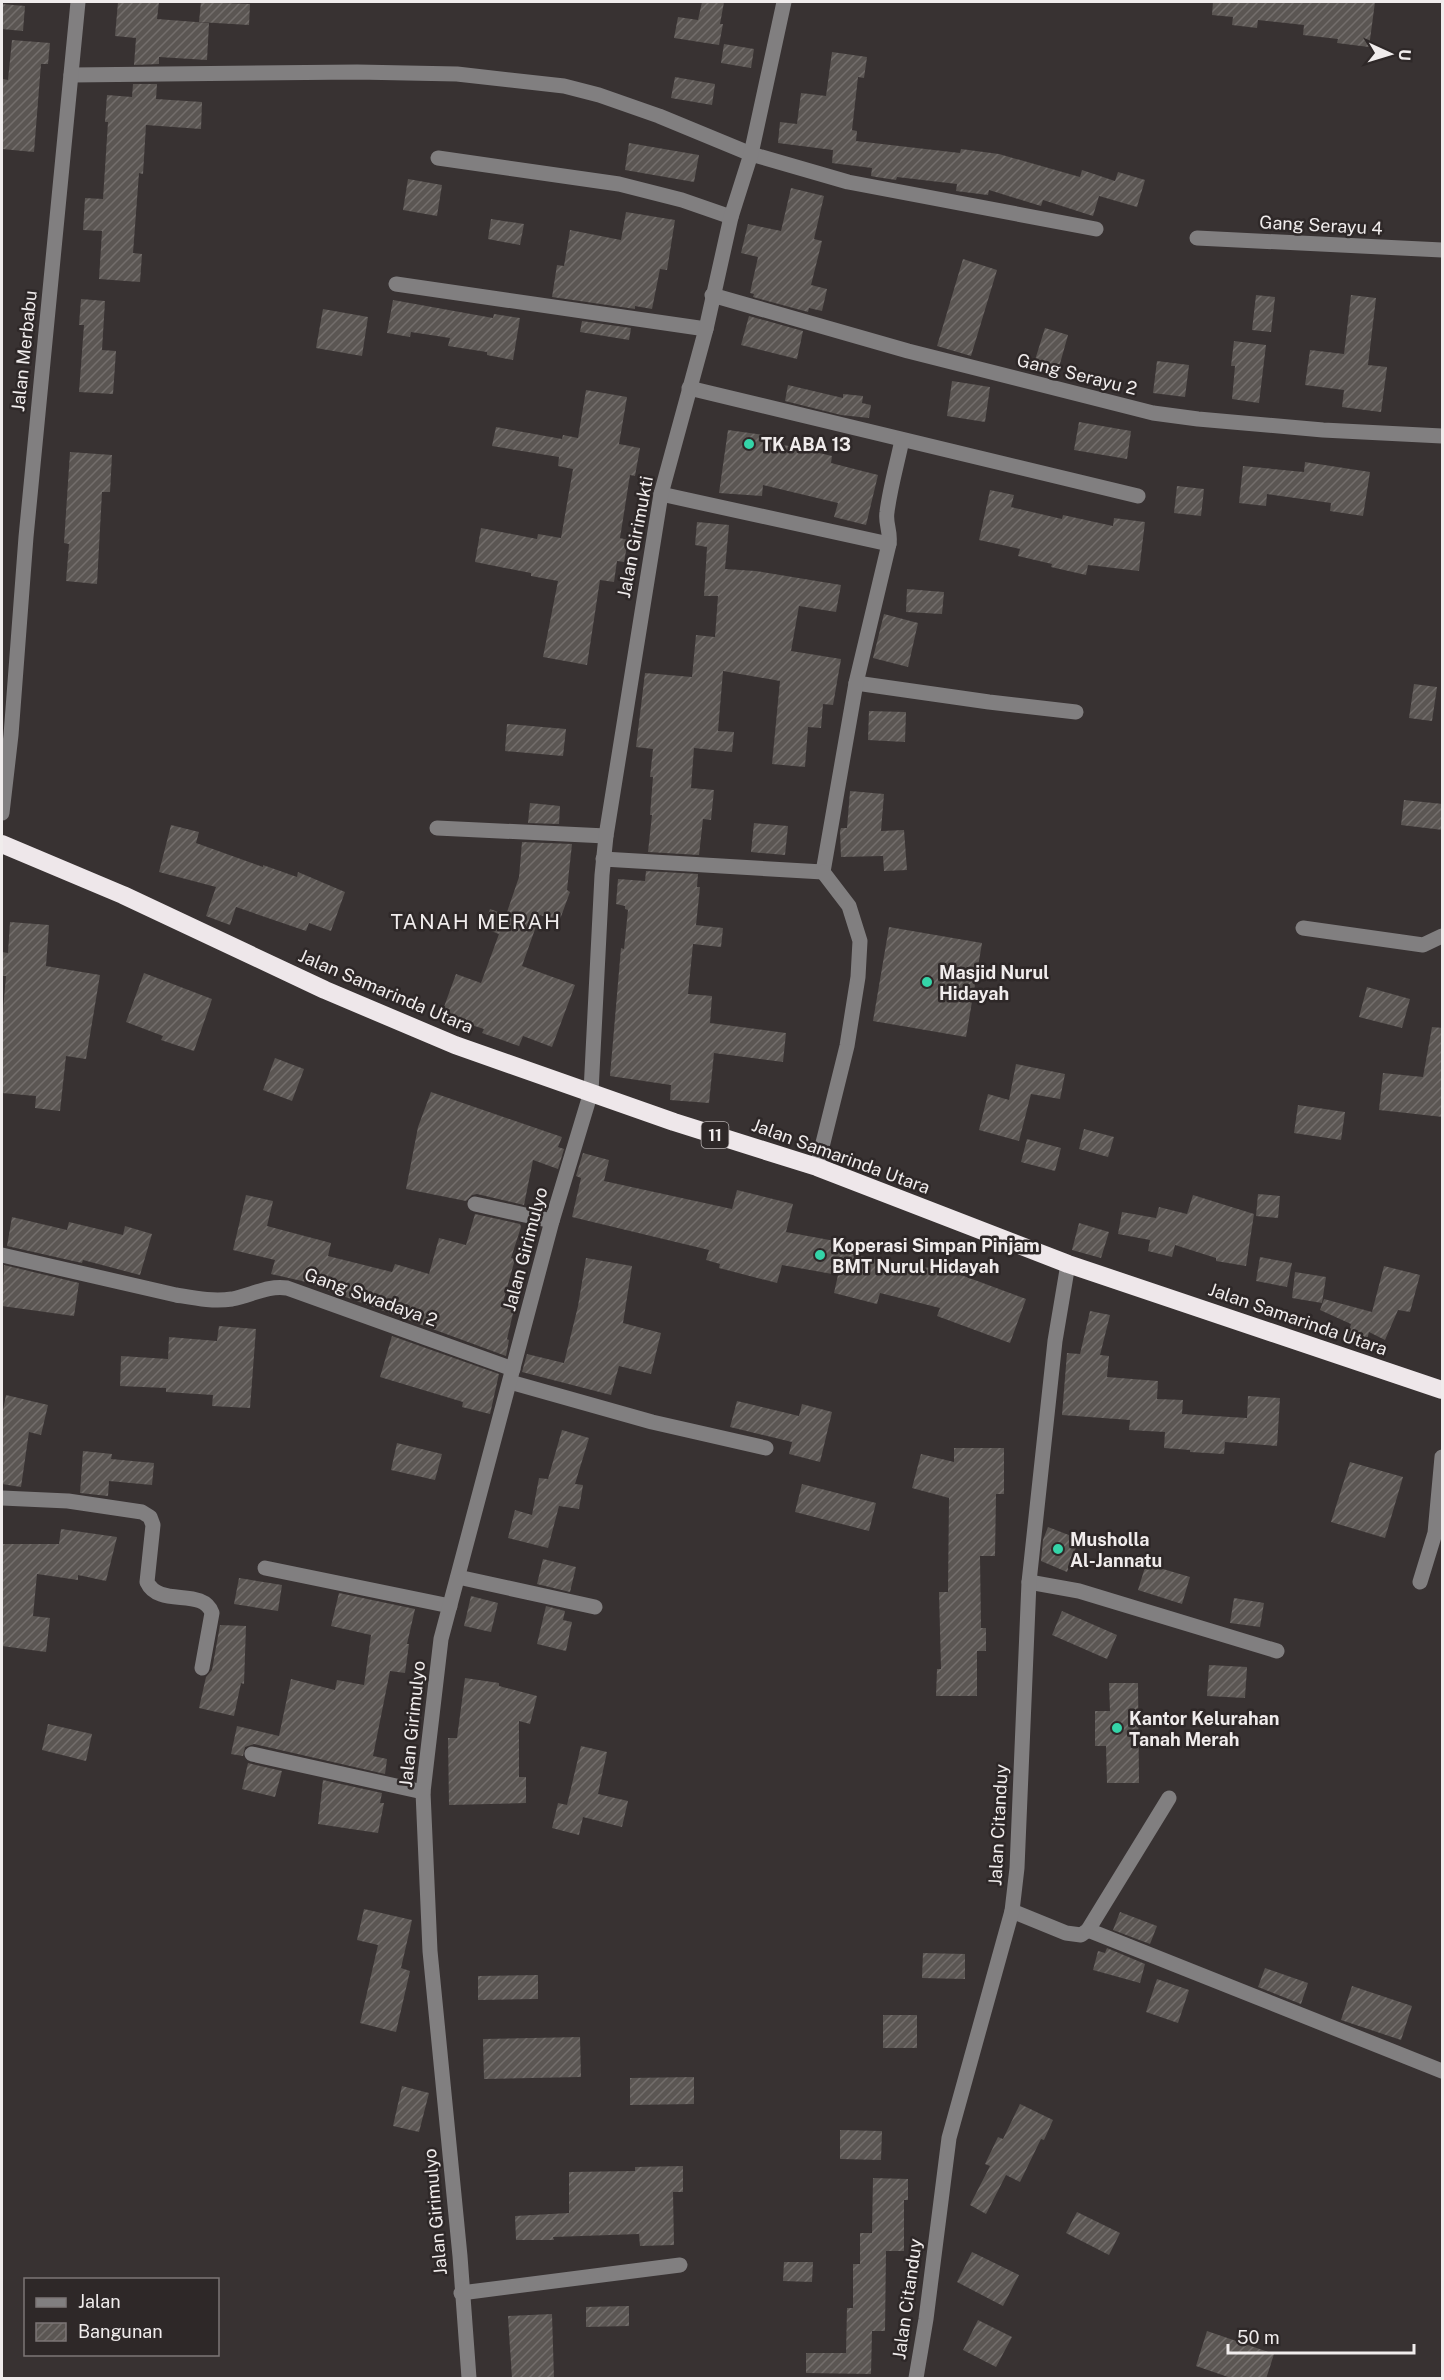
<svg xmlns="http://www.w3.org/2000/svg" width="1444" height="2380" font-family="'Public Sans',sans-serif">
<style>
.building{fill:url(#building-hatch)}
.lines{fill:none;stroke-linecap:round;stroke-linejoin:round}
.minor{stroke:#817f80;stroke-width:15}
.highway{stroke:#eee7ea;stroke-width:18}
.poi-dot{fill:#34d4a8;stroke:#2e2828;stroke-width:2}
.labels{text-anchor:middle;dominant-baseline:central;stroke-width:5;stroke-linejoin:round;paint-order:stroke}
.shield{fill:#2e2828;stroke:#b6b1b1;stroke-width:1.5}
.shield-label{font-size:16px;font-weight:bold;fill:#f0ecec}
.street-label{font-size:18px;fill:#f0ecec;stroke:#2e2828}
.poi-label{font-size:18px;font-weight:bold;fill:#f0ecec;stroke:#2e2828;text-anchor:start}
.quarter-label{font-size:21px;letter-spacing:1.5px;fill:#f0ecec;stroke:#2e2828}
</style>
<defs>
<pattern id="building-hatch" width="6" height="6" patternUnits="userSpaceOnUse" patternTransform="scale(1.5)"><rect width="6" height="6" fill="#5b5653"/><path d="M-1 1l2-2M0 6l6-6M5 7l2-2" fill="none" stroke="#736e6c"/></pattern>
</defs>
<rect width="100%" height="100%" fill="#383232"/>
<g class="building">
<polygon points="118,2 159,2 157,19 209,23 207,60 159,57 159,64 134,65 136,38 115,36"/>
<polygon points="201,2 250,4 249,25 199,22"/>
<polygon points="702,2 724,2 720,24 723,24 719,45 674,38 678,17 698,20"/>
<polygon points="1213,2 1375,2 1369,47 1337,43 1338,39 1303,35 1304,25 1258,20 1257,28 1232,25 1233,17 1212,15"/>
<polygon points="2,4 25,6 23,31 2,29"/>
<polygon points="12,40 50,43 48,64 41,64 34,152 2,149 3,79 8,80"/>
<polygon points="724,44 754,49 751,68 721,63"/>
<polygon points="832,52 867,57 864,78 858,77 852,130 857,131 856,141 960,153 961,149 999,154 1080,177 1082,170 1115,181 1118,172 1145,180 1137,207 1099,196 1093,216 1043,200 1041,206 989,190 988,195 956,191 957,184 897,177 896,180 876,177 871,176 872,168 832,163 833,150 778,143 780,122 797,124 801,93 826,96"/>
<polygon points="675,77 715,84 712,105 671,98"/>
<polygon points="133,84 157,84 156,99 202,102 201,129 146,125 143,174 139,173 133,253 142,254 140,282 99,279 102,231 83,230 85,198 103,199 108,122 105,122 107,95 132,97"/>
<polygon points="629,143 699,155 694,182 625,170"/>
<polygon points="408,179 442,185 437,216 403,210"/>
<polygon points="791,188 824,196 814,239 822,241 811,285 827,289 822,311 809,308 808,312 753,297 754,294 750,293 758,257 741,253 748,224 781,231"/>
<polygon points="626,212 675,220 667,270 660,269 652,309 635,306 635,309 552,297 557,265 564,266 570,230 621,240"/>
<polygon points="491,219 524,224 520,245 488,239"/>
<polygon points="963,259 997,270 971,356 937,346"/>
<polygon points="1256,295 1275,297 1271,332 1252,330"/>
<polygon points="1351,295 1376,298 1368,365 1387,367 1381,412 1342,407 1344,390 1305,385 1310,350 1344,354"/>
<polygon points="81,299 105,301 102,350 116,351 113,394 79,392 84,325 79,325"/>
<polygon points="393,300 493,318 494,314 520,318 513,360 487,355 487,352 448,346 450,338 411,332 410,337 387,333"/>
<polygon points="323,309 368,317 362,356 316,348"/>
<polygon points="749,316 803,331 797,359 741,345"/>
<polygon points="582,321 631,328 629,340 580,332"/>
<polygon points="1045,328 1068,335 1059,367 1035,360"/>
<polygon points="1234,341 1266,345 1259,403 1232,399 1235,366 1231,366"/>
<polygon points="1157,361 1189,365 1185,397 1153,393"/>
<polygon points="952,381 990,387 985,422 947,416"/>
<polygon points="788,385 843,398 843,394 863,396 862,403 871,405 869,418 841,415 785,401"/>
<polygon points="586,390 627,397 619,444 640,448 635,476 630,475 620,538 628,540 624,562 617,561 614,582 600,580 587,665 543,657 558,581 531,576 531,573 475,562 481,528 537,539 538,534 561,538 573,469 558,466 559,457 492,446 496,427 562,439 563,435 578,438"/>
<polygon points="1079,422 1131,431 1127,459 1074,450"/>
<polygon points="728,430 772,436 771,442 832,456 831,463 878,475 866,525 834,517 838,503 763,485 762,496 719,493"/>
<polygon points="70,452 112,455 110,492 102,492 97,584 66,581 69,544 64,543"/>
<polygon points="1305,462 1370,472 1363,516 1330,511 1331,503 1267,494 1266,506 1239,503 1243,466 1304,472"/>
<polygon points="1177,486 1204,489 1201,516 1174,513"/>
<polygon points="990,490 1014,495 1011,507 1062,519 1063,515 1113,526 1114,518 1145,522 1139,571 1088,565 1086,575 1051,567 1052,564 1018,556 1020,549 979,540"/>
<polygon points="697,522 729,525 725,569 756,571 841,585 836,612 799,606 791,651 841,659 833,705 823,704 821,728 808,727 805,767 772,764 780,681 723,671 718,731 734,732 732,752 694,748 691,788 714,790 711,820 703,819 699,855 648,852 652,815 650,815 653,777 650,777 653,749 636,747 645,673 692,677 696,635 715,637 718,596 704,596 707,547 695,545"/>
<polygon points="907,589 944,592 942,614 906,612"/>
<polygon points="884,614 918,623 908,667 873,658"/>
<polygon points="1414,684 1437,687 1432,721 1409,718"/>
<polygon points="869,711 906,712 905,742 868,740"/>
<polygon points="507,724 566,729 563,756 505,751"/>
<polygon points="850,791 884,794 881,831 904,830 907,870 884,871 883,856 841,857 840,831 841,828 847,828"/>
<polygon points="1404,800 1443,804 1443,830 1401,825"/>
<polygon points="530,803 560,806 559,824 528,823"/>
<polygon points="754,823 788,826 785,855 751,852"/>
<polygon points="171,825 199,832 196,843 263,867 263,865 297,877 298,872 345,892 331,931 309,923 306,931 236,907 230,925 206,916 216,887 159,872"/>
<polygon points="522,842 572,844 567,890 570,892 559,922 540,915 522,966 575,985 552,1047 523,1036 519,1046 482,1033 484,1029 441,1015 456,974 481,983 499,934 483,928 490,909 506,915 519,877"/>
<polygon points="646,871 698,874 697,887 700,887 696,925 723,928 721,947 693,944 688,994 712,996 710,1023 786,1033 783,1062 714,1053 709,1103 670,1100 671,1085 610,1076 621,948 624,949 628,910 625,909 625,906 616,904 618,879 645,881"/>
<polygon points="10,922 49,925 46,966 100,975 86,1059 66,1056 60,1111 35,1108 36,1096 2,1093 2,1022 6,976 2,976 2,952 8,953"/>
<polygon points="889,927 982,943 966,1037 873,1021"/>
<polygon points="144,973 212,999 194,1051 161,1040 163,1036 126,1022"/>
<polygon points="1367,987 1410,999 1402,1028 1359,1017"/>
<polygon points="1432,1027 1443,1028 1443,1117 1379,1110 1383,1073 1423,1077"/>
<polygon points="275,1058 304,1069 292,1101 263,1090"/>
<polygon points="1016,1064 1065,1074 1060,1099 1031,1094 1019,1141 979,1130 988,1094 1009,1100"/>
<polygon points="431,1092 562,1137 558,1147 564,1149 558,1169 533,1160 524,1205 477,1194 472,1195 466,1201 406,1189 418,1127"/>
<polygon points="1298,1105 1345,1112 1341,1140 1294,1133"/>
<polygon points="1084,1129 1114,1137 1108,1157 1079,1149"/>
<polygon points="1027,1139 1061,1148 1055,1171 1021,1162"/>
<polygon points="583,1153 609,1160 604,1181 732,1209 737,1190 793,1204 786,1232 835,1241 834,1249 913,1269 914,1264 953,1274 953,1272 1026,1299 1010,1343 937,1316 940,1308 880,1293 877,1304 834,1293 838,1275 782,1265 777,1283 719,1268 720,1264 706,1260 709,1250 572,1217 581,1178 576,1176"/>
<polygon points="1258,1194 1280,1196 1278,1218 1256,1216"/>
<polygon points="246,1195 273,1201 267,1226 331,1243 328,1256 392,1272 395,1264 429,1274 439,1238 466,1245 475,1214 520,1224 521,1227 511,1258 515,1259 502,1306 514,1309 507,1339 509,1340 506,1356 302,1281 271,1274 275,1260 233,1250"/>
<polygon points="1193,1195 1254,1214 1246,1266 1216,1261 1216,1258 1175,1245 1172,1257 1148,1251 1150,1240 1118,1234 1122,1212 1156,1218 1159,1207 1187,1214"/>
<polygon points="12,1217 67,1230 69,1222 123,1235 125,1226 152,1234 140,1275 83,1260 82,1263 7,1246"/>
<polygon points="1079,1223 1109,1232 1101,1258 1072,1250"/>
<polygon points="1260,1257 1292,1263 1287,1287 1256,1281"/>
<polygon points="586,1258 632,1266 623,1323 661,1333 651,1374 619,1366 611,1395 522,1372 527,1354 564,1363 578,1306"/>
<polygon points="4,1265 79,1283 74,1316 2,1306"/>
<polygon points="1384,1266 1420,1275 1410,1312 1398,1310 1385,1340 1369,1332 1366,1343 1347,1338 1351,1324 1320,1310 1324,1299 1372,1312"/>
<polygon points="1295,1272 1326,1277 1322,1303 1292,1298"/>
<polygon points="1090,1311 1110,1315 1100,1355 1109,1356 1107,1377 1158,1381 1157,1399 1183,1400 1182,1414 1247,1418 1248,1396 1280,1398 1277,1446 1225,1442 1224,1454 1190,1452 1190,1450 1164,1448 1165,1432 1129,1430 1130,1420 1062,1415 1067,1353 1080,1354"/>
<polygon points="219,1326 256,1329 250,1408 212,1406 213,1395 166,1392 166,1388 120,1386 121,1356 168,1359 169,1337 217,1341"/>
<polygon points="392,1336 499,1374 490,1414 462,1407 463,1402 380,1377"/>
<polygon points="6,1395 48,1405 41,1435 29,1432 21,1487 2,1484 2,1415"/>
<polygon points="737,1401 799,1416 802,1404 832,1412 820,1462 789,1454 792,1442 730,1427"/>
<polygon points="562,1430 589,1438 575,1484 583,1485 579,1509 559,1506 548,1548 508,1538 515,1510 532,1515 539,1478 548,1479"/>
<polygon points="397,1443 442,1454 435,1480 391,1470"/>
<polygon points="954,1448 1004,1448 1004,1494 996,1494 995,1556 980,1556 981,1628 986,1628 986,1651 977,1651 977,1696 936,1696 937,1669 941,1669 939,1592 948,1592 949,1498 912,1488 921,1454 954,1462"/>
<polygon points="83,1451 112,1454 111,1459 154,1463 152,1485 109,1481 108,1496 80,1493"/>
<polygon points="1350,1462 1403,1477 1385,1538 1331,1522"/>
<polygon points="802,1484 876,1503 869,1531 795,1512"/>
<polygon points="1048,1527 1079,1539 1067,1572 1041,1561 1043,1540"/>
<polygon points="61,1529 117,1537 106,1581 78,1575 78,1580 37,1574 33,1616 50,1618 46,1652 2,1646 2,1544 59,1544"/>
<polygon points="543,1559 576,1567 570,1592 537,1584"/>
<polygon points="1146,1564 1190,1577 1182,1604 1138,1590"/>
<polygon points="239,1578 282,1585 278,1611 234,1604"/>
<polygon points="339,1593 415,1609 407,1644 409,1644 405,1673 390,1671 373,1756 387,1759 385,1774 254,1744 245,1747 243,1756 231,1754 237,1726 279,1736 291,1679 335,1690 337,1680 364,1685 371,1635 331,1626"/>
<polygon points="471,1596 498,1603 491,1632 464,1626"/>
<polygon points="1234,1598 1264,1603 1260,1627 1230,1623"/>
<polygon points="546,1606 565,1611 563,1620 572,1622 566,1651 537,1644"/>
<polygon points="1062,1611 1117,1635 1107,1659 1052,1635"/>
<polygon points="220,1625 246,1626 244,1684 241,1683 234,1716 199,1708 206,1677 212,1670"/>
<polygon points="1209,1665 1247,1667 1245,1698 1207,1696"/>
<polygon points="465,1678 499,1683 499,1686 537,1696 530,1724 519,1721 519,1777 526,1777 526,1803 449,1805 448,1738 457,1738"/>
<polygon points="1109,1683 1138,1683 1139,1783 1107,1783 1106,1746 1095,1746 1095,1711 1110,1711"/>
<polygon points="48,1724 92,1734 86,1761 42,1750"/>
<polygon points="581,1746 607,1752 598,1794 628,1801 622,1827 583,1817 579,1835 552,1828 558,1803 567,1805"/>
<polygon points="248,1763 282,1771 275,1797 242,1789"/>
<polygon points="323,1780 382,1793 380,1803 384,1803 378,1833 318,1824"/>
<polygon points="364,1909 412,1920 401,1968 410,1971 396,2032 360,2023 378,1945 357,1940"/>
<polygon points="1120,1912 1157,1926 1150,1944 1113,1930"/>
<polygon points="1107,1948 1145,1964 1140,1983 1093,1970 1098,1951 1105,1953"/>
<polygon points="923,1953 965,1954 965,1979 922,1978"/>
<polygon points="1265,1968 1308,1983 1301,2004 1258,1987"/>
<polygon points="538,1975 538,1999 478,2000 478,1976"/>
<polygon points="1157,1979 1189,1990 1178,2023 1146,2012"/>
<polygon points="1352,1986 1412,2006 1401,2040 1341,2020"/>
<rect x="883" y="2015" width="34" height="33"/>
<polygon points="580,2037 581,2077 484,2079 483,2039"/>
<polygon points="694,2077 694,2104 630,2105 630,2078"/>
<polygon points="402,2086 429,2093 419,2132 393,2126"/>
<polygon points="1020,2104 1053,2120 1044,2140 1041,2139 1020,2182 1006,2175 986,2214 970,2205 990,2166 985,2164 998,2137 1003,2139"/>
<polygon points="840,2130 882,2131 881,2160 840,2159"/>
<polygon points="683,2166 683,2192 673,2192 674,2245 640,2246 639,2234 553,2237 554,2240 516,2240 515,2216 569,2213 569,2172 635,2171 635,2167"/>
<polygon points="873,2178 908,2179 908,2200 904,2200 904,2251 886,2251 885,2331 872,2331 871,2374 806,2373 806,2353 846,2353 847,2308 853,2308 853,2264 860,2264 860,2233 872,2233"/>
<polygon points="1077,2212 1120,2233 1109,2255 1066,2233"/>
<polygon points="972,2252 1019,2275 1003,2306 957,2282"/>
<polygon points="784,2262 813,2262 812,2282 783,2281"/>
<polygon points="629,2306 629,2326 586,2327 586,2307"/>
<polygon points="552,2314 554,2379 512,2379 508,2316"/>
<polygon points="978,2320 1012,2337 996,2367 963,2350"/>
<polygon points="1207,2331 1274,2354 1266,2379 1234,2379 1196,2366"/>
</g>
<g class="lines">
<g class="minor">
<polyline points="71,75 357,72 457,74 564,86 599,95 659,116 751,154 848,182 1096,229"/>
<polyline points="438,158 619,184 682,200 731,217"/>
<polyline points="1197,238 1442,250"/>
<polyline points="396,284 706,329"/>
<polyline points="712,295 908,351 1153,413 1198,419 1323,430 1442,436"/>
<polyline points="689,388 1138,496"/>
<path d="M889 544C891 531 885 524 887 512 890 488 897 464 902 440"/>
<polyline points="856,683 989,702 1076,712"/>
<polyline points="2,813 11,735 26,537 78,2"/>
<polyline points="437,828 606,836"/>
<polyline points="603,859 823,872 856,683 889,544 661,494"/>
<polyline points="1303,928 1423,945 1442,936"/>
<polyline points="817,1167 847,1046 858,977 860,941 849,906 823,872"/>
<polyline points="475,1204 552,1221"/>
<path d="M2 1255 176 1295C194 1298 213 1302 232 1299 252 1295 268 1285 287 1288L513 1369"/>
<polyline points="510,1382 652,1422 766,1448"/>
<path d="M2 1498 68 1501 142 1512 150 1517 153 1525 147 1582C159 1608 203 1587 212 1613L202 1668"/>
<polyline points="265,1568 450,1606"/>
<polyline points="458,1577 595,1607"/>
<polyline points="1029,1582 1079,1591 1277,1651"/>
<polyline points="1420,1582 1435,1533 1442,1457"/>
<polyline points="252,1754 423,1792"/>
<polyline points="1012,1911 1066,1933 1081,1935 1088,1930 1169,1798"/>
<polyline points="1088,1930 1442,2071"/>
<polyline points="461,2293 680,2265"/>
<polyline points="469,2378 460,2256 430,1951 423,1792 441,1639 552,1221 591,1092 602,875 606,836 661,494 706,329 731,217 751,154 784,2"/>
<polyline points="916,2378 926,2319 949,2138 1012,1911 1017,1868 1029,1582 1055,1341 1068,1264"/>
</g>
<polyline class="highway" points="2,844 123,895 325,990 455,1045 674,1122 817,1167 1068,1264 1442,1390"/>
</g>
<g class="poi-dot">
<circle cx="749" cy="444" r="6"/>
<circle cx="927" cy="982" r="6"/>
<circle cx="820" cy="1255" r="6"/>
<circle cx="1058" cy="1549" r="6"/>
<circle cx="1117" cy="1728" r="6"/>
</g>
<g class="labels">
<rect class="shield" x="701.5" y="1122" width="27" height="26" rx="4.5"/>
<g class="shield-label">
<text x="715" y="1135">11</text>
</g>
<g class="street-label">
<text transform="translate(1321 225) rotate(3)">Gang Serayu 4</text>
<text transform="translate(24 351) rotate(-84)">Jalan Merbabu</text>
<text transform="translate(1077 374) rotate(14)">Gang Serayu 2</text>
<text transform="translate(635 537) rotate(-79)">Jalan Girimukti</text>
<text transform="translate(386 991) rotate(23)">Jalan Samarinda Utara</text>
<text transform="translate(841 1156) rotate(20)">Jalan Samarinda Utara</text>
<text transform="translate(525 1249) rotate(-75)">Jalan Girimulyo</text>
<text transform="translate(371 1297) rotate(20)">Gang Swadaya 2</text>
<text transform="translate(1298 1319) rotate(19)">Jalan Samarinda Utara</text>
<text transform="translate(412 1724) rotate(-84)">Jalan Girimulyo</text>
<text transform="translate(998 1825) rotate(-87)">Jalan Citanduy</text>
<text transform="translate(435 2212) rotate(-95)">Jalan Girimulyo</text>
<text transform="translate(907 2299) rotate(-82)">Jalan Citanduy</text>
</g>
<g class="poi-label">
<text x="761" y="444">TK ABA 13</text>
<text x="939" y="972">Masjid Nurul<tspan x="939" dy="21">Hidayah</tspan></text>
<text x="832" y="1245">Koperasi Simpan Pinjam<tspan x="832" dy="21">BMT Nurul Hidayah</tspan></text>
<text x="1070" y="1539">Musholla<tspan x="1070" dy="21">Al-Jannatu</tspan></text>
<text x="1129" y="1718">Kantor Kelurahan<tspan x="1129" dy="21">Tanah Merah</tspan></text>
</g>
<g class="quarter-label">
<text x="476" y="921">TANAH MERAH</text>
</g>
</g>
<rect width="1444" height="2380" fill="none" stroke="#f0ecec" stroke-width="6"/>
<rect x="24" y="2278" width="195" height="78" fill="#2e2828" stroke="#7c7676" stroke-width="1.5"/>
<rect x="36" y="2298" width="30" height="9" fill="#817f80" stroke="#7c7676" stroke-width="1.5"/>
<text x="78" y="2308" font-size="18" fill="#f0ecec">Jalan</text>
<rect x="36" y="2323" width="30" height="18" fill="url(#building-hatch)" stroke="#7c7676" stroke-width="1.5"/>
<text x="78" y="2338" font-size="18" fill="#f0ecec">Bangunan</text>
<g transform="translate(1390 54) rotate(94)" stroke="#2e2828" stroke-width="4.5" paint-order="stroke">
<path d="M0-4.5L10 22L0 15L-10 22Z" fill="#f0ecec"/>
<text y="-9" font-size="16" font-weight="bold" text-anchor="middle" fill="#f0ecec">U</text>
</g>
<path d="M1228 2344v9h186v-9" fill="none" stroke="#f0ecec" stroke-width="3"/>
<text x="1237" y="2344" font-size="18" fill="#f0ecec" stroke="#2e2828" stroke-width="4.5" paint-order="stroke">50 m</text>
</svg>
